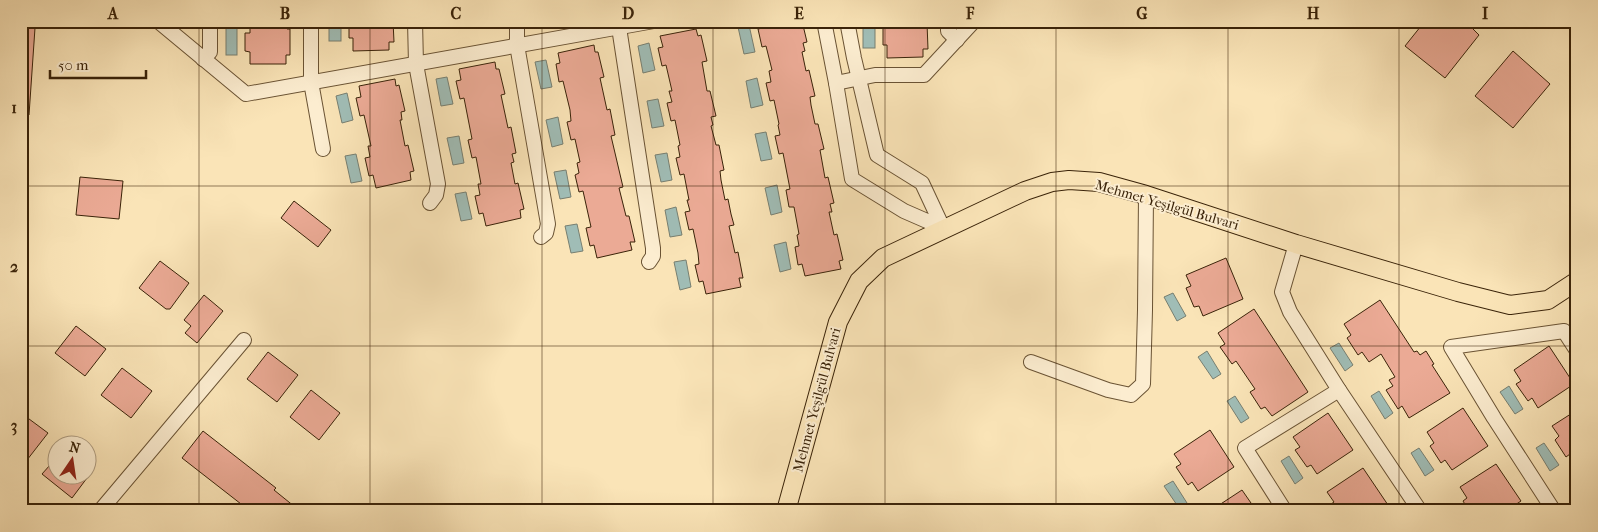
<svg xmlns="http://www.w3.org/2000/svg" width="1598" height="532" font-family="'IM FELL French Canon',serif">
<style>
.water{fill:#a0bdb6;stroke:#777f71}
.building{fill:#ebaa95;stroke:#3a2309}
.lines{fill:none;stroke-linecap:round;stroke-linejoin:round}
.minor-casing{stroke:#6a5334;stroke-width:16}
.major-casing{stroke:#3a2309;stroke-width:20}
.minor{stroke:#fcedd0;stroke-width:14}
.major{stroke:#fae4b7;stroke-width:18}
.grid{fill:none;stroke:#3a2309;stroke-width:1;stroke-opacity:0.55}
.labels{text-anchor:middle;dominant-baseline:central;stroke-width:4;stroke-linejoin:round;paint-order:stroke}
.street-label{font-size:14px;fill:#3a2309;stroke:#fcedd0}
.neatline{fill:none;stroke:#3a2309;stroke-width:2}
.grid-label{font-size:16px;text-anchor:middle;font-weight:bold;fill:#3a2309}
</style>
<rect width="100%" height="100%" fill="#fae4b7"/>
<filter id="stains"><feTurbulence type="fractalNoise" baseFrequency=".004" numOctaves="4"/><feColorMatrix values="0 0 0 0 .2 0 0 0 0 .09 0 0 0 0 .02 0 0 0 .5 -.17"/></filter>
<radialGradient id="worn" r=".72"><stop offset=".6" stop-color="#630" stop-opacity="0"/><stop offset="1" stop-color="#630" stop-opacity=".3"/></radialGradient>
<g class="water">
<rect x="329" y="21" width="12" height="20"/>
<rect x="863" y="21" width="12" height="27"/>
<polygon points="749,25 755,52 744,54 738,27"/>
<rect x="226" y="27" width="11" height="28"/>
<polygon points="649,43 655,70 643,73 638,46"/>
<polygon points="546,60 552,87 541,89 535,62"/>
<polygon points="447,77 453,104 441,106 436,79"/>
<polygon points="757,78 763,105 751,108 746,81"/>
<polygon points="347,93 353,120 342,123 336,96"/>
<polygon points="658,99 664,126 652,128 647,101"/>
<polygon points="558,117 563,144 552,147 546,120"/>
<polygon points="766,132 772,159 761,161 755,134"/>
<polygon points="459,136 464,163 453,165 447,138"/>
<polygon points="667,153 672,180 661,182 655,155"/>
<polygon points="356,154 362,181 351,183 345,156"/>
<polygon points="566,170 571,197 560,199 554,172"/>
<polygon points="777,185 782,212 771,215 765,188"/>
<polygon points="466,192 472,219 461,221 455,194"/>
<polygon points="676,207 682,235 670,237 665,210"/>
<polygon points="577,224 583,251 571,253 565,226"/>
<polygon points="786,242 791,269 780,272 774,245"/>
<polygon points="686,260 691,287 680,290 674,262"/>
<polygon points="1173,293 1186,316 1177,321 1164,297"/>
<polygon points="1339,343 1353,365 1345,371 1330,348"/>
<polygon points="1207,351 1221,374 1213,379 1198,357"/>
<polygon points="1509,386 1523,409 1515,414 1500,392"/>
<polygon points="1379,391 1393,413 1385,419 1371,396"/>
<polygon points="1235,396 1249,418 1241,423 1227,401"/>
<polygon points="1544,443 1559,465 1550,471 1536,448"/>
<polygon points="1419,448 1434,470 1425,476 1411,453"/>
<polygon points="1289,456 1303,478 1295,484 1281,461"/>
<polygon points="1173,481 1187,503 1179,508 1164,486"/>
</g>
<g class="building">
<polygon points="349,21 393,21 394,42 389,42 389,50 353,51 353,38 349,38"/>
<polygon points="762,21 802,21 807,42 803,43 805,51 802,52 806,71 809,70 815,96 810,97 811,105 815,124 818,124 824,149 820,150 825,178 828,177 834,203 830,204 832,212 829,212 834,235 837,234 843,260 839,261 841,269 805,276 802,264 798,265 795,247 799,246 797,235 799,234 794,207 789,207 786,190 790,189 783,153 779,154 775,136 780,135 778,125 779,124 774,100 770,101 766,83 771,82 769,71 772,70 766,46 762,47 758,29 763,28"/>
<polygon points="887,21 924,21 924,23 927,23 928,49 923,49 923,57 887,58 887,45 883,45 883,27 887,27"/>
<polygon points="1425,21 1477,21 1472,28 1479,35 1445,78 1405,46"/>
<polygon points="250,22 286,22 287,29 290,29 290,55 286,55 286,64 250,64 250,52 245,51 245,33 250,33"/>
<polygon points="21,27 35,28 29,115 21,114"/>
<polygon points="696,29 698,36 701,35 707,61 702,62 707,91 710,91 716,116 711,117 713,125 711,126 716,145 719,145 724,170 720,171 721,180 725,200 728,199 731,214 734,225 729,226 735,253 738,252 743,278 739,278 741,287 706,294 703,281 699,282 695,265 699,264 698,253 693,229 689,230 685,212 690,211 687,200 689,200 684,174 680,175 676,158 680,157 678,146 680,145 675,120 671,121 667,103 672,102 669,91 672,91 666,65 662,66 658,48 663,47 660,36"/>
<polygon points="594,45 595,52 598,52 604,77 600,78 607,110 610,109 615,135 611,136 623,187 619,188 626,216 629,216 635,242 630,242 632,250 597,258 594,245 590,246 586,228 591,227 583,191 579,192 575,175 579,173 577,163 580,162 575,139 571,140 567,122 571,121 570,110 563,81 559,82 556,64 560,63 558,53"/>
<polygon points="1513,51 1550,84 1513,128 1475,96"/>
<polygon points="495,62 496,69 499,69 505,94 501,95 508,128 511,127 516,153 512,154 514,162 511,163 515,184 518,183 524,209 520,210 521,218 486,226 483,213 479,214 475,196 480,195 478,184 481,184 476,157 472,158 468,140 472,139 464,98 460,99 456,81 461,80 459,69"/>
<polygon points="395,79 396,86 399,85 405,111 401,112 402,120 400,120 405,146 408,145 414,171 410,172 411,180 376,188 373,175 369,176 365,158 370,157 368,146 371,146 364,115 360,116 356,98 361,97 359,86"/>
<polygon points="80,177 123,181 119,219 76,215"/>
<polygon points="294,201 331,230 318,247 281,218"/>
<polygon points="1226,258 1243,299 1203,316 1199,306 1194,307 1186,288 1191,286 1186,275"/>
<polygon points="160,261 189,283 170,309 166,309 139,288"/>
<polygon points="204,295 223,311 197,343 185,333 191,326 184,320"/>
<polygon points="1380,300 1414,352 1417,351 1420,355 1426,351 1434,364 1432,365 1450,393 1409,418 1402,406 1398,409 1386,390 1393,386 1389,380 1395,377 1381,354 1369,362 1362,352 1358,355 1347,338 1351,335 1344,324"/>
<polygon points="1254,309 1308,392 1272,416 1265,407 1261,409 1250,392 1255,389 1236,361 1232,364 1220,347 1225,344 1218,333"/>
<polygon points="76,326 106,349 85,376 55,353"/>
<polygon points="1549,346 1574,384 1538,408 1532,398 1528,401 1516,384 1521,381 1514,370"/>
<polygon points="268,352 298,375 277,402 247,379"/>
<polygon points="122,368 152,391 131,418 101,395"/>
<polygon points="311,390 340,413 319,440 290,417"/>
<polygon points="1463,408 1488,446 1452,470 1445,460 1441,463 1430,446 1434,443 1427,432"/>
<polygon points="1577,410 1577,464 1570,454 1566,457 1555,440 1559,436 1552,426"/>
<polygon points="21,413 48,433 27,460 21,456"/>
<polygon points="1328,413 1353,450 1317,474 1311,465 1307,467 1295,450 1300,447 1293,437"/>
<polygon points="1210,430 1234,467 1198,491 1192,482 1188,485 1176,467 1181,464 1174,454"/>
<polygon points="203,431 276,488 274,490 300,511 250,511 182,458"/>
<polygon points="58,456 58,474 90,474 72,498 42,474"/>
<polygon points="1496,464 1521,501 1506,511 1469,511 1463,501 1467,498 1460,487"/>
<polygon points="1363,468 1388,505 1379,511 1321,511 1334,502 1327,492"/>
<polygon points="1242,490 1251,503 1238,511 1210,511"/>
</g>
<g class="lines">
<defs>
<g id="minor">
<polyline points="158,21 246,94 654,21"/>
<polyline points="311,21 311,82 323,149"/>
<polyline points="415,21 416,64 438,184 436,195 430,203"/>
<polyline points="517,21 517,45 548,224 546,233 541,237"/>
<polyline points="618,21 653,248 653,256 649,262"/>
<polyline points="824,21 836,83 852,179 904,211 943,228 922,183 877,155 854,58 847,21"/>
<polyline points="948,21 948,31 957,40"/>
<polyline points="203,59 210,52 210,21"/>
<polyline points="836,83 875,75 924,75 974,21"/>
<polyline points="1296,244 1282,292 1290,312 1339,390 1420,511"/>
<polyline points="1031,362 1108,390 1131,395 1143,384 1145,310 1146,195"/>
<polyline points="100,511 244,340"/>
<polyline points="1285,511 1245,448 1339,390"/>
<polyline points="1554,511 1494,418 1451,347 1564,331 1577,351"/>
</g>
<polyline id="major" points="786,511 838,322 859,281 883,258 1025,191 1052,182 1069,180 1099,182 1146,195 1296,244 1458,292 1510,305 1548,300 1577,281"/>
</defs>
<use href="#minor" class="minor-casing"/>
<use href="#major" class="major-casing"/>
<use href="#minor" class="minor"/>
<use href="#major" class="major"/>
</g>
<path class="grid" d="M199 21V511M370 21V511M542 21V511M713 21V511M885 21V511M1056 21V511M1228 21V511M1399 21V511M21 186H1577M21 346H1577"/>
<g class="labels">
<g class="street-label">
<text transform="translate(1167 205) rotate(16)">Mehmet Yeşilgül Bulvari</text>
<text transform="translate(817 400) rotate(-75)">Mehmet Yeşilgül Bulvari</text>
</g>
</g>
<rect width="1598" height="532" fill="none" stroke="#fae4b7" stroke-width="55"/>
<g transform="translate(72 460) rotate(13)"><circle r="24" fill="#fcedd0" stroke="#ae9c80"/>
<path d="M0-4L9 19L0 12L-9 19Z" fill="#8f2418"/>
<text y="-8" font-size="14" font-weight="bold" text-anchor="middle" fill="#3a2309">N</text>
</g>
<path d="M50 70v8h96v-8" fill="none" stroke="#3a2309" stroke-width="2.5"/>
<text x="58" y="70" font-size="15" fill="#3a2309" stroke="#fcedd0" stroke-width="4" paint-order="stroke">50 m</text>
<rect x="28" y="28" width="1542" height="476" class="neatline"/>
<g class="grid-label">
<text x="113" y="19">A</text>
<text x="285" y="19">B</text>
<text x="456" y="19">C</text>
<text x="628" y="19">D</text>
<text x="799" y="19">E</text>
<text x="970" y="19">F</text>
<text x="1142" y="19">G</text>
<text x="1313" y="19">H</text>
<text x="1485" y="19">I</text>
<text x="14" y="113">1</text>
<text x="14" y="272">2</text>
<text x="14" y="431">3</text>
</g>
<rect width="100%" height="100%" filter="url(#stains)"/>
<rect width="100%" height="100%" fill="url(#worn)"/>
</svg>
